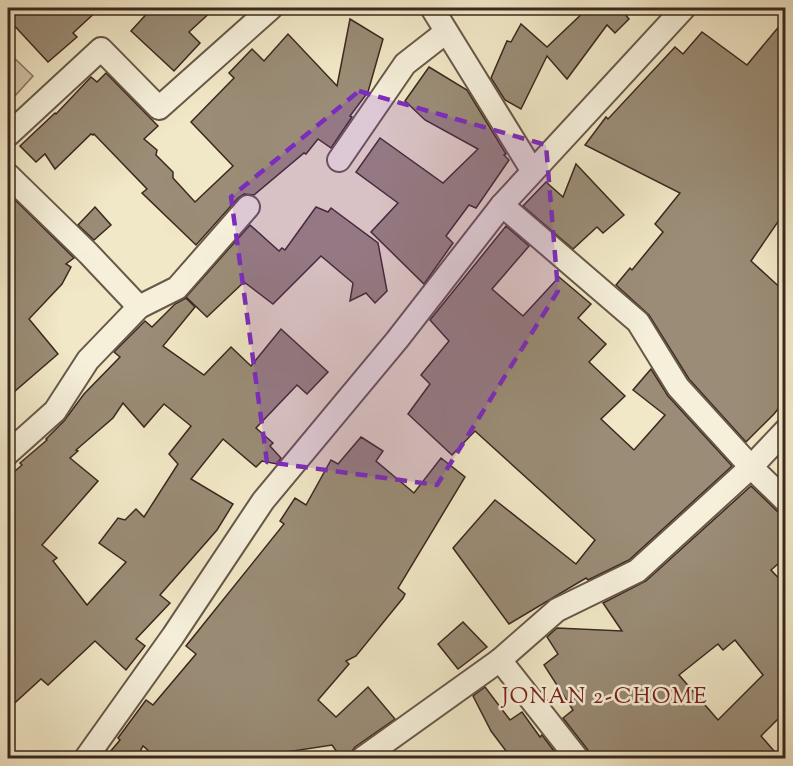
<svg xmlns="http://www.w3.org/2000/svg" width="793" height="766" font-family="'Sorts Mill Goudy',serif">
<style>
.green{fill:#d2c7aa;stroke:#867864;stroke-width:1.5}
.building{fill:#9a8c76;stroke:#3b281f;stroke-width:1.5;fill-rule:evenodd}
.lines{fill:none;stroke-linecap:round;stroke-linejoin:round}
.minor-casing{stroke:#685849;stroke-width:26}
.minor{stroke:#f6f0db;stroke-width:22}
.marked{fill:#7b2cbf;fill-opacity:0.2;stroke:#7b2cbf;stroke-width:4.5;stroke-dasharray:12 8;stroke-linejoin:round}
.labels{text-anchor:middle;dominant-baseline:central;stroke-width:5;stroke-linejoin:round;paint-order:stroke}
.neighbourhood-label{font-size:22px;letter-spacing:1.5px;fill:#7a1f14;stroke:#f6f0db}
</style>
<rect width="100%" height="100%" fill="#f1e8c7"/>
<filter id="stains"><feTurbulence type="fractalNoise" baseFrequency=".00333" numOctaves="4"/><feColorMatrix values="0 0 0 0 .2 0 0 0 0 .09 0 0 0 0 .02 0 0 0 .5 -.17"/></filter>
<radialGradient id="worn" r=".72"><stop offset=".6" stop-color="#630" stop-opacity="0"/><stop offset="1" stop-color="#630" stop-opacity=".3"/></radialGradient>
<polygon class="green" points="8,52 33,76 13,98 8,92"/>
<g class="building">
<polygon points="23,8 100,8 73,33 77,37 48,62 10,21"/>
<polygon points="152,8 215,8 189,32 200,43 174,71 131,31"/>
<polygon points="588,8 620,8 629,19 615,33 607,25 567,79 547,56 521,109 505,100 491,78 507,41 511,42 521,24 547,47"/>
<polygon points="786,18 786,210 751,261 786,293 786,399 774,414 746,442 689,379 649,315 616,285 630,268 632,270 663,232 655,224 680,193 585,145 606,117 608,119 675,47 683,54 702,32 747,65"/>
<polygon points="350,19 383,39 368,92 350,116 352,117 331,148 318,139 306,154 304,153 254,195 244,194 238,198 196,245 142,193 147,189 94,134 93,135 91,134 55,169 45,154 36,162 20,146 55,113 56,114 91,77 97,82 106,73 158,126 144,139 157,150 156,155 173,172 173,178 195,202 233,166 191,122 234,78 229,73 252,49 264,61 288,34 337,86"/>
<polygon points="429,67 467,90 506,154 504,155 509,160 476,208 469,205 446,236 453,243 424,284 371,232 398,203 356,172 380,138 443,183 478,149 425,120 405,101"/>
<polygon points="576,164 624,215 603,233 597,227 573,249 523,206 546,182 563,197"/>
<polygon points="8,193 74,258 66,264 71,267 62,284 29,319 58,354 8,397"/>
<polygon points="95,207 111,225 94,240 78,225"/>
<polygon points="316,207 328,212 331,208 378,243 387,291 375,303 366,293 350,301 353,283 321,256 273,304 244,282 207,317 186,297 250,225 279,251 282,248 285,250"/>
<polygon points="506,226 529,246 492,289 523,316 559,277 591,304 578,318 606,344 589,362 625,396 601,419 634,450 665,415 633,390 651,369 668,396 732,466 629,560 588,580 586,578 509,624 453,548 495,500 576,564 595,540 475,431 452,455 408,414 430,384 421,375 449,341 430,320"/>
<path d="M186 298 195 307 163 346 204 375 231 347 251 366 281 329 328 372 307 394 297 385 256 428 273 443 270 446 281 458 277 464 262 461 256 467 223 439 191 479 233 504 217 530 160 595 170 603 136 639 145 646 126 670 95 641 48 685 41 679 8 709V477L22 465 20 463 47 440 46 439 64 421 84 394 120 357 114 352 145 321 152 327 175 304ZM123 403 144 427 164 404 191 426 169 454 178 464 144 517 136 509 125 520 118 518 99 543 126 562 87 605 53 561 57 558 42 545 98 481 70 458 78 451 76 450 113 418Z"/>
<polygon points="361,437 383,451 376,461 414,493 441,458 465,477 398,588 405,594 403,598 356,656 346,661 349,664 318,700 336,717 368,687 395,719 355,747 346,759 342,759 332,745 273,754 275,759 158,759 143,746 136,759 104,759 120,740 118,738 146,700 153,705 196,654 186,646 284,524 280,521 295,498 306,505 331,460 338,464"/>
<path d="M751 486 777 511 786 514V557L771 570 786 586V711L761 736 781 759H590L588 750 563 718 573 710 544 665 558 654 547 637 557 628 622 631 603 603 646 581ZM735 640 763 675 718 720 679 675 718 644 723 650Z"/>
<polygon points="463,622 487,647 458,669 438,644"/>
<polygon points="485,687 510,720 522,712 540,737 542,735 560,759 512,759 491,731 473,696"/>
</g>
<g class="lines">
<defs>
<g id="minor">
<polyline points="432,8 532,170"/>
<polyline points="8,135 101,49 159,108 271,8"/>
<polyline points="339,160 405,64 446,32"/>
<polyline points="8,175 88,253 139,307 177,288 248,207"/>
<polyline points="502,205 638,322 678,387 751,467 786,501"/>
<polyline points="8,453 55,411 88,360 139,307"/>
<polyline points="500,660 577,758"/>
<polyline points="86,758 173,636 263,501 397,340 502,205 684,8"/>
<polyline points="363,758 500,660 557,610 637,571 751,467 786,430"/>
</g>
</defs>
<use href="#minor" class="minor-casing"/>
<use href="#minor" class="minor"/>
</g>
<path class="marked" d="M359 91 546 145 558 291 437 485 267 462 231 197Z"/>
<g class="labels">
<g class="neighbourhood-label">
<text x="605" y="698">JONAN 2-CHOME</text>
</g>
</g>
<rect width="793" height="766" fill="none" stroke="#f1e8c7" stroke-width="30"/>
<rect x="9" y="9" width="775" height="748" fill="none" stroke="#3b281f" stroke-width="3"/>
<rect x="15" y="15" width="763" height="736" fill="none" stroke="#3b281f" stroke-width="1.5"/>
<rect width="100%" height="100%" filter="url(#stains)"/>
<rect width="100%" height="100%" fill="url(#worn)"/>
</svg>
